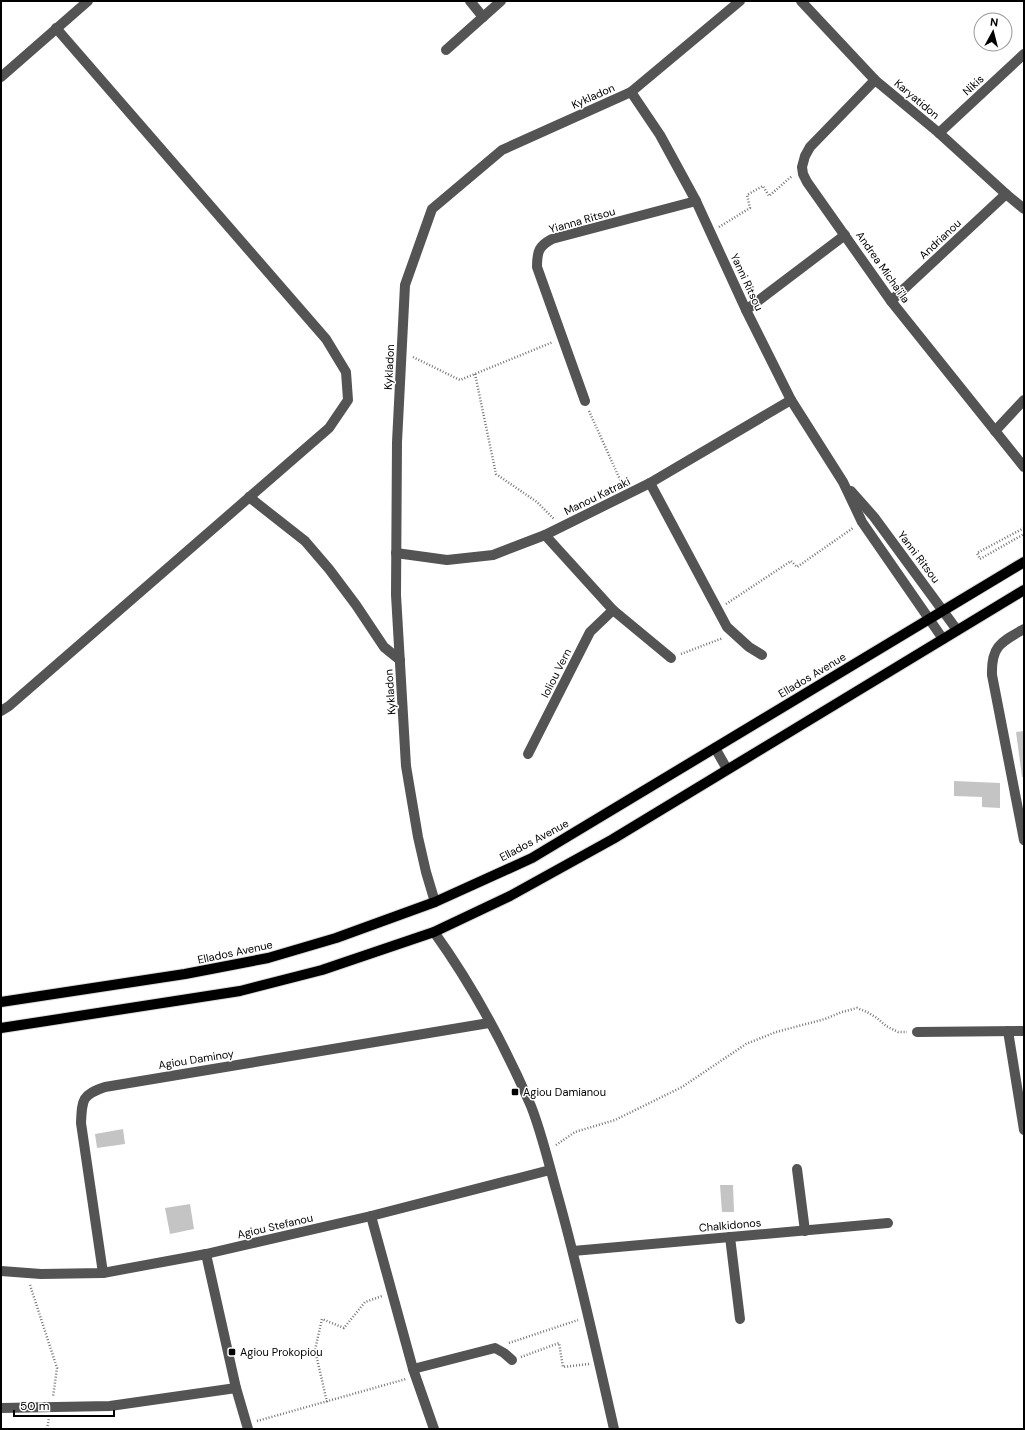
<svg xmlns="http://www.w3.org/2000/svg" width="1025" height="1430" font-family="'DM Sans',sans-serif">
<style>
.building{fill:#c4c4c4}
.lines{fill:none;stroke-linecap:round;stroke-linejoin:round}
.major-casing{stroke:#dbdbdb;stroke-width:12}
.path{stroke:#767676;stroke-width:2.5;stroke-dasharray:1 2;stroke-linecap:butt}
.minor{stroke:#545454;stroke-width:10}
.major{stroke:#000;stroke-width:10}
.poi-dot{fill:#000;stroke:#fff;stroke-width:1.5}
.labels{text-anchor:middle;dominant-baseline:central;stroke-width:3;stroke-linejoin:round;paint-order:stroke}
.street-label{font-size:11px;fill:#000;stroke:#fff}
.poi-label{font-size:11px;fill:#000;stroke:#fff;text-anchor:start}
</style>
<rect width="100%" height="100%" fill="#fff"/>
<g class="building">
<polygon points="1024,731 1024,777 1022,777 1016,732"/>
<polygon points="954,781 1000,783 1000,808 982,807 982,797 954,796"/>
<polygon points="123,1129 125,1144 97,1148 95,1134"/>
<polygon points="720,1185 733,1185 734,1212 722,1212"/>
<polygon points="190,1204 194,1229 170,1234 165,1208"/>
</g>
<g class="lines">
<defs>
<g id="major">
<polyline points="1,1002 185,974 268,958 336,938 435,902 532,858 1024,562"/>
<polyline points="1,1028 240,991 322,970 434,932 510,896 613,839 1024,590"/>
</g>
</defs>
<use href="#major" class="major-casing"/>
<g class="path">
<polyline points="719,227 750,208 747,195 763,186 769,196 792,176"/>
<polyline points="413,357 460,380 553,342"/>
<polyline points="475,374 496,474 537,502 554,519"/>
<polyline points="589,411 622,484"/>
<polyline points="1024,528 977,553 980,559 1024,534"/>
<polyline points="726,604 791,561 797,567 853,528"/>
<polyline points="681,654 723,638"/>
<polyline points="556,1145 575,1132 615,1120 682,1087 746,1044 776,1032 825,1019 842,1012 857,1008 867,1012 877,1018 886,1026 898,1032 907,1032"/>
<polyline points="30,1285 57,1368 53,1397"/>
<polyline points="509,1343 578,1320"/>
<polyline points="521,1357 559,1343 563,1367 589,1364"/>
<polyline points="327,1402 315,1350 322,1319 344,1328 365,1302 382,1296"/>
<polyline points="257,1421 406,1379"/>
<polyline points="47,1429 49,1418"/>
</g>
<g class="minor">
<polyline points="470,1 483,17"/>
<polyline points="801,1 875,80 939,133 1006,194 1024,209"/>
<polyline points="446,50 501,1"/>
<polyline points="1,77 88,1"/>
<polyline points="875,80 810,147 805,156 802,167 803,174 807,182 891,301 1024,467"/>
<polyline points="631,92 660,135 696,201 746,310 791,400 843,482 862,522 943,639"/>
<polyline points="939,133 1024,54"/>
<polyline points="891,301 1006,194"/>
<polyline points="746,310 845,235"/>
<path d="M585 401 537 267C537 251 539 246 552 239L696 201"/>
<polyline points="995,431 1024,400"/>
<polyline points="650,483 727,627 749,647 762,655"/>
<polyline points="851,491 874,517 957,630"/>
<polyline points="249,497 305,541 329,569 356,605 384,647 400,660"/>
<polyline points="545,535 613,610 671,658"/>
<polyline points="396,553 447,560 493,555 545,535 650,483 791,400"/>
<path d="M1024 629C1001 642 991 646 992 675L1024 840"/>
<polyline points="1,711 9,706 329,428 348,400 346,372 326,339 56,28"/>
<polyline points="715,748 727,769"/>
<polyline points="528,754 590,632 613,610"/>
<polyline points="435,902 426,872 418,837 406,766 396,595 397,442 405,285 432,209 502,150 631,92 740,1"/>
<path d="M434 932C472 985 505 1046 531 1106 542 1134 549 1165 557 1193 579 1271 596 1350 614 1429"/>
<polyline points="1008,1031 1024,1130"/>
<polyline points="917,1032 1024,1031"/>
<polyline points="797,1169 805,1231"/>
<polyline points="371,1216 413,1369 434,1429"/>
<polyline points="730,1237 740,1319"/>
<polyline points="573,1251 888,1223"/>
<polyline points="206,1254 236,1388 248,1429"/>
<polyline points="1,1271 41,1274 103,1273 206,1254 371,1216 550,1170"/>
<path d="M103 1273 81 1123C82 1099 82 1095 105 1087L489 1023"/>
<polyline points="413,1369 495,1348 504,1353 512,1360"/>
<polyline points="1,1408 110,1406 236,1388"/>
</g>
<use href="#major" class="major"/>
</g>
<g class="poi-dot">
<rect x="511" y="1088" width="8" height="8" rx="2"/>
<rect x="228" y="1348" width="8" height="8" rx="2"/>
</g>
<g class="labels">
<g class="street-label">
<text transform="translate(973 85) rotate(-43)">Nikis</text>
<text transform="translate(593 96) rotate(-24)">Kykladon</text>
<text transform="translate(917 99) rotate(40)">Karyatidon</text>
<text transform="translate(582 220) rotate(-16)">Yianna Ritsou</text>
<text transform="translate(940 239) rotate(-43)">Andrianou</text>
<text transform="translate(883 267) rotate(55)">Andrea Micha'i'la</text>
<text transform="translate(747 282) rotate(65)">Yanni Ritsou</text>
<text transform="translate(389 367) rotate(-87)">Kykladon</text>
<text transform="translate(597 496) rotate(-26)">Manou Katraki</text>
<text transform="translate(919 557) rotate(53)">Yanni Ritsou</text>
<text transform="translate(556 673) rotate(-63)">Ioliou Vern</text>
<text transform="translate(812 675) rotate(-31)">Ellados Avenue</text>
<text transform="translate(390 692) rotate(-94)">Kykladon</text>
<text transform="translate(534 840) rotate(-28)">Ellados Avenue</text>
<text transform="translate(235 952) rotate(-12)">Ellados Avenue</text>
<text transform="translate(196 1059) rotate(-9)">Agiou Daminoy</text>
<text transform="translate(730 1225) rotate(-5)">Chalkidonos</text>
<text transform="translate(275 1226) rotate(-13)">Agiou Stefanou</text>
</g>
<g class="poi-label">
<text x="523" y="1092">Agiou Damianou</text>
<text x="240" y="1352">Agiou Prokopiou</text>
</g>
</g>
<rect width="1025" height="1430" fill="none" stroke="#000000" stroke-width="4"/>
<g transform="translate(993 32) rotate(7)"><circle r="19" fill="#ffffff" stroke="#999999"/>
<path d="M0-3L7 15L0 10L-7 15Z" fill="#000000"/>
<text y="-6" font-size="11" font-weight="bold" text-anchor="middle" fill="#000000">N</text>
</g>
<path d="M14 1410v6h100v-6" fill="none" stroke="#000000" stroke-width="2"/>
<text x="20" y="1410" font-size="12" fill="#000000" stroke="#ffffff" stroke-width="3" paint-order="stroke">50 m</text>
</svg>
